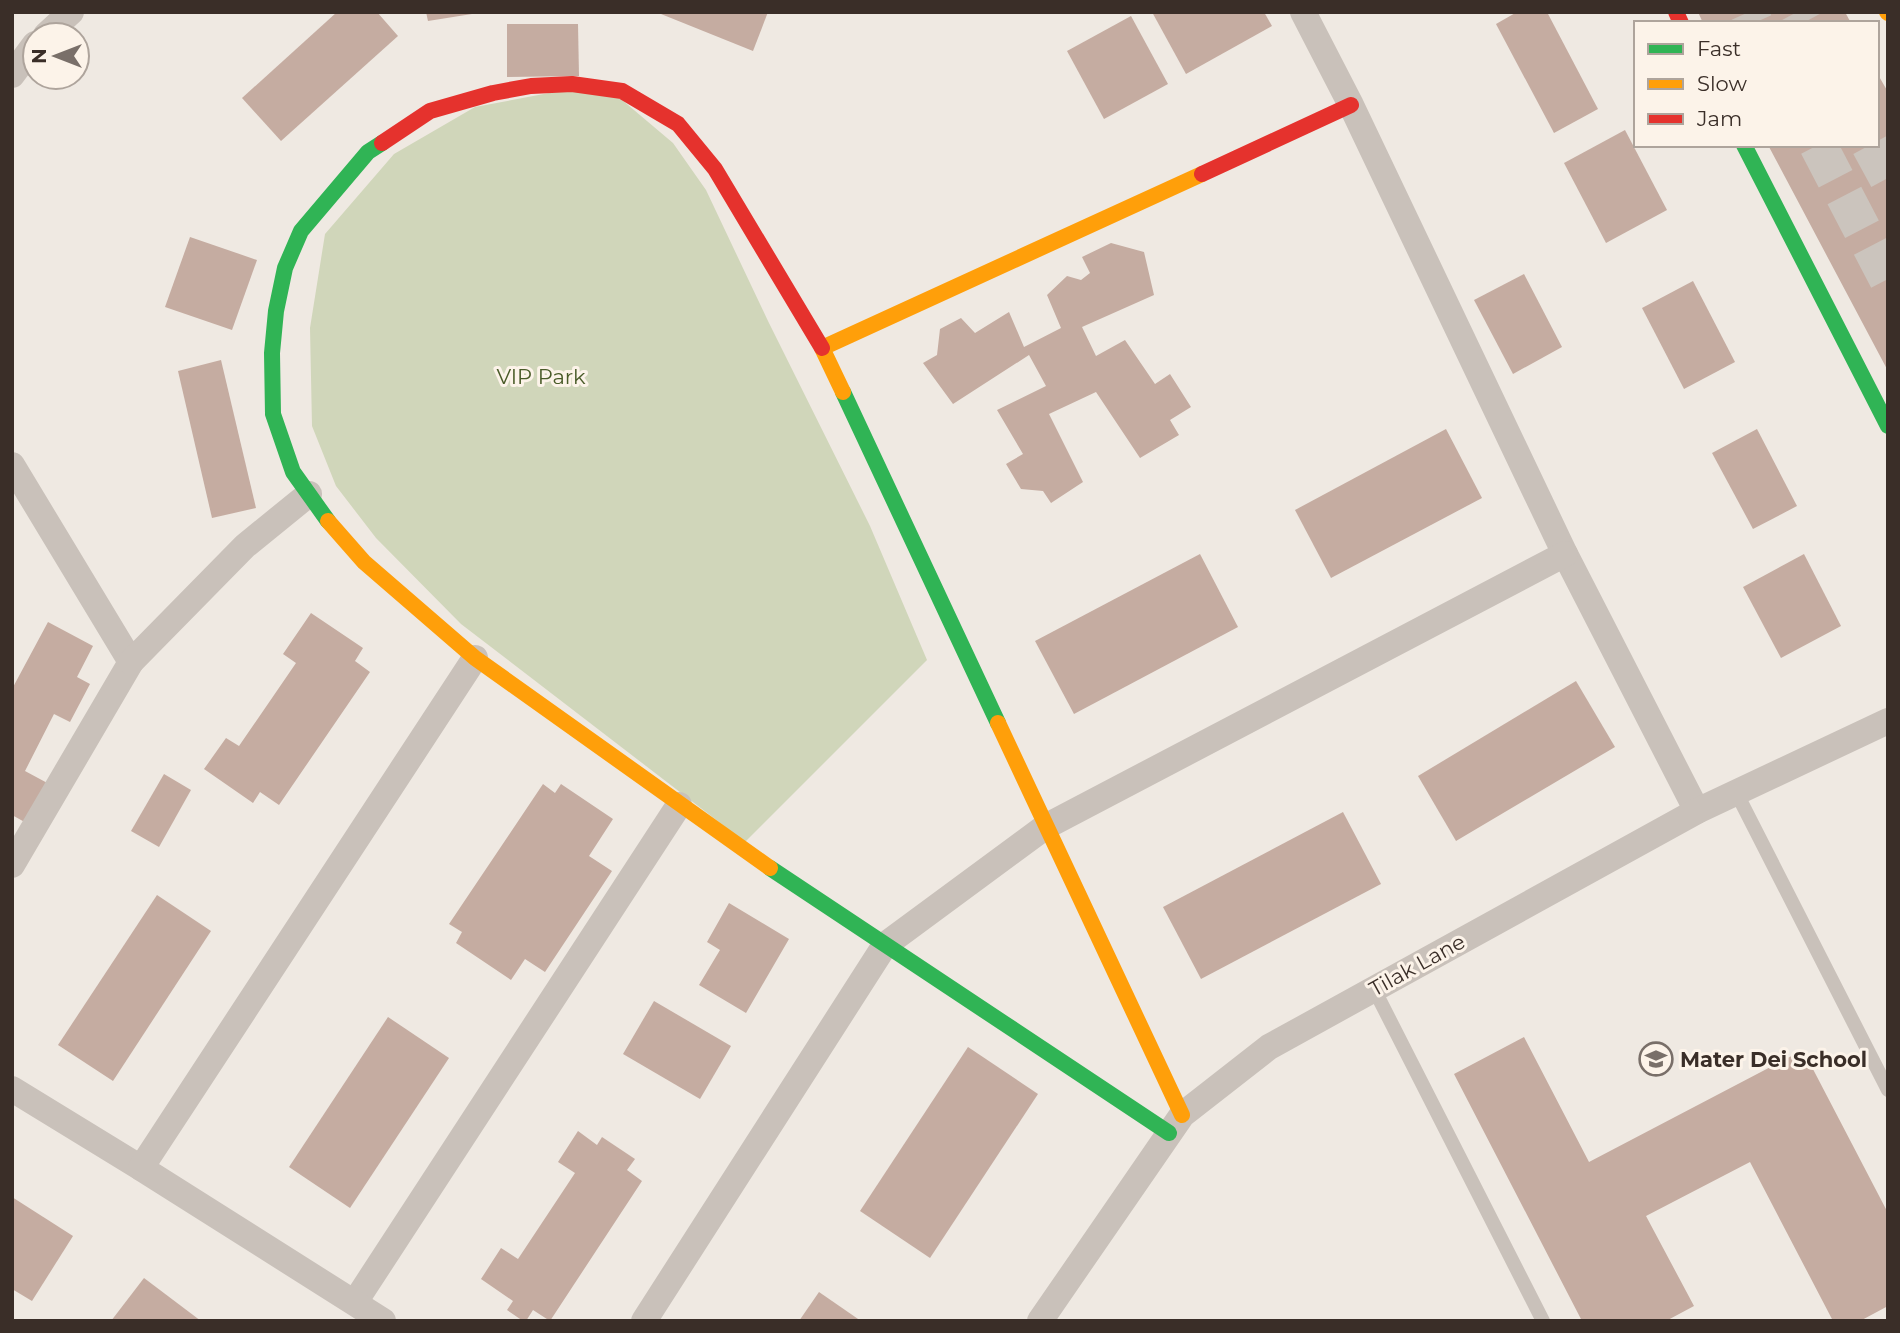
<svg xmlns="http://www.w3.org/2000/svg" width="1900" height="1333" font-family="Montserrat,sans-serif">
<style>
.green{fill:#d0d6ba}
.building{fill:#c5aca1}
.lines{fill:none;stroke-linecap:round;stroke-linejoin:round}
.secondary-tunnel{stroke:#cbc4bd;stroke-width:38;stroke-dasharray:38 19;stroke-linecap:butt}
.lane{stroke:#c9c1ba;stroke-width:14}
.street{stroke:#c9c1ba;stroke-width:26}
.fast{stroke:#30b455;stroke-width:16}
.slow{stroke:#ff9f0a;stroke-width:16}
.jam{stroke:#e5322d;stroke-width:16}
.labels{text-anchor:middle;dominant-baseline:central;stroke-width:6;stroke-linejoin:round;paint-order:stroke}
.park-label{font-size:21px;fill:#495b28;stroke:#fcf3e9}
.street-label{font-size:21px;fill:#3a2e28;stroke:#fcf3e9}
.poi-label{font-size:21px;font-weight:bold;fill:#3a2e28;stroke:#fcf3e9;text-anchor:start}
</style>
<rect width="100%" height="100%" fill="#efe9e2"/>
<polygon class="green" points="602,83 673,143 706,190 768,321 870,526 927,660 745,842 461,624 376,538 336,486 312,426 310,328 325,234 394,154 475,107"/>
<g class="building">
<polygon points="337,12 377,12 398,36 281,141 242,98"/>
<polygon points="426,12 472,12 472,14 428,21"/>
<polygon points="656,12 768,12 753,51"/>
<polygon points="1152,12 1264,12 1272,26 1186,74"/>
<polygon points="1517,12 1547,12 1598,109 1554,133 1496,24"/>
<polygon points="1698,12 1845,12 1851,23 1703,23"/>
<polygon points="1131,16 1168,84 1104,119 1067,51"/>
<polygon points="507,24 578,24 579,76 507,77"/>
<polygon points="1877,73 1888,92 1888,371 1768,145 1877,145"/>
<polygon points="1625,130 1667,210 1606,243 1564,163"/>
<polygon points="190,237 257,260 232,330 165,307"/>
<polygon points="1111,243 1144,252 1154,295 1082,327 1096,356 1125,340 1155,384 1170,374 1191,407 1170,420 1179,435 1140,458 1096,392 1049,414 1083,482 1051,503 1043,491 1021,489 1006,464 1023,454 997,410 1046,386 1029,355 953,404 923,363 937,355 940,329 961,318 975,333 1009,312 1024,347 1061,328 1047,295 1067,276 1081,280 1090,273 1082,257"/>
<polygon points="1524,274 1562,347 1513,374 1474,300"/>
<polygon points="1693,281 1735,362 1684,389 1642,308"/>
<polygon points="221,360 256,508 212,518 178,371"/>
<polygon points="1446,429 1482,498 1331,578 1295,510"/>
<polygon points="1757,429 1797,506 1753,529 1712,453"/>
<polygon points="1200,554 1238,627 1074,714 1035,641"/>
<polygon points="1804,554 1841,626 1781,658 1743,587"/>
<polygon points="311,613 363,648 355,661 370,672 279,805 260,792 253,803 204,769 226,738 239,746 296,663 283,654"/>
<polygon points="48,622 93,646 77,677 90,684 70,722 54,714 25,771 51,785 30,825 12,815 12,689"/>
<polygon points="1576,681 1615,747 1456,841 1418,776"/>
<polygon points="164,774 191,790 159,847 131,831"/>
<polygon points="543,784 555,793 561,784 613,819 589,856 612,871 545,972 525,959 511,980 456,943 462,932 449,924"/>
<polygon points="1343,812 1381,884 1201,979 1163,907"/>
<polygon points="157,895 211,931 113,1081 58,1045"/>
<polygon points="729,903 789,939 746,1013 699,985 720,950 707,942"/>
<polygon points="654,1001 731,1046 700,1099 623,1054"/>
<polygon points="388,1017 449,1058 350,1208 289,1167"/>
<polygon points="1524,1037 1589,1162 1803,1050 1888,1213 1888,1306 1860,1321 1833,1321 1750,1162 1646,1216 1694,1306 1666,1321 1582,1321 1454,1074"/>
<polygon points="968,1047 1038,1094 930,1258 860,1211"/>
<polygon points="578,1131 597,1145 602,1137 635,1159 627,1170 642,1181 550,1321 533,1310 526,1321 523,1321 507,1310 513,1301 481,1279 501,1248 518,1259 575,1173 558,1162"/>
<polygon points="12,1197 73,1236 32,1301 12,1289"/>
<polygon points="144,1278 201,1321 111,1321"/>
<polygon points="819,1292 861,1321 799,1321"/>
</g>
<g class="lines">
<g class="secondary-tunnel">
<polyline points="1749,12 1754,23"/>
<polyline points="1797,12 1803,23"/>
<polyline points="1818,145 1888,279"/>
<polyline points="1870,145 1888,178"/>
</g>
<g class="lane">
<polyline points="1736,792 1888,1090"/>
<polyline points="1374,989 1543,1321"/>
</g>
<g class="street">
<polyline points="1303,12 1351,105 1565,554 1697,811"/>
<polyline points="46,35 71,12"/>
<polyline points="12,75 35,44"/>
<polyline points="12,465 131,662 12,865"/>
<polyline points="131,662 245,546 309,494"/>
<polyline points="12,1089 141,1168"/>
<polyline points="355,1302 679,805"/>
<polyline points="383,1321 141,1168 475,658"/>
<polyline points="644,1321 885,945 1045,827 1565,554"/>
<polyline points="1040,1321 1182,1115 1269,1047 1697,811 1888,721"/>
</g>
<g class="fast">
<polyline points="1744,145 1888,426"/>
<polyline points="843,392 998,723"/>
<polyline points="328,521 293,472 273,414 272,353 276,311 285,268 301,231 368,152 382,143"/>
<polyline points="770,868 1169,1133"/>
</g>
<g class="slow">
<polyline points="1887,12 1888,13"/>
<polyline points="843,392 822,348 1202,174"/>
<polyline points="328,521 364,562 475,658 770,868"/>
<polyline points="998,723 1182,1115"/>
</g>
<g class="jam">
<polyline points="1676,12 1681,23"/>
<polyline points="382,143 430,111 493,93 531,86 572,84 622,91 678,124 715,169 822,348"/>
<polyline points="1202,174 1351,105"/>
</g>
</g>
<defs>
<symbol id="school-ring" viewBox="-11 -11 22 22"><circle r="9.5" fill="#fcf3e9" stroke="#796f69" stroke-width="1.5"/><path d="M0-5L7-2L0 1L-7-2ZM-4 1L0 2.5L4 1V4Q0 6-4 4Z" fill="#796f69"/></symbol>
</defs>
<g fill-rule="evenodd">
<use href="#school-ring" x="1637" y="1040" width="38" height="38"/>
</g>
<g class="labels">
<g class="park-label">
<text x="541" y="376">VIP Park</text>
</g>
<g class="street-label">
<text transform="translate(1417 965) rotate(-29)">Tilak Lane</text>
</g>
<g class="poi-label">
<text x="1680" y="1059">Mater Dei School</text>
</g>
</g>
<rect width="1900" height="1333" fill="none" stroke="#3a2e28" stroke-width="28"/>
<rect x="1634" y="21" width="245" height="126" fill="#fcf3e9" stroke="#aea49c" stroke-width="2"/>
<rect x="1648" y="44" width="35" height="10" fill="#30b455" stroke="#aea49c" stroke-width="2"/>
<text x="1697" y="56" font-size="21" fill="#3a2e28">Fast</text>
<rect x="1648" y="79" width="35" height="10" fill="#ff9f0a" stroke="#aea49c" stroke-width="2"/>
<text x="1697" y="91" font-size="21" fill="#3a2e28">Slow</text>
<rect x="1648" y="114" width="35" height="10" fill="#e5322d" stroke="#aea49c" stroke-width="2"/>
<text x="1697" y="126" font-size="21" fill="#3a2e28">Jam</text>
<g transform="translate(56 56) rotate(270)"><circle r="33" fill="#fcf3e9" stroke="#aea49c" stroke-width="2"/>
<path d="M0-5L12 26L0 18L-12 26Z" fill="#796f69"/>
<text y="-10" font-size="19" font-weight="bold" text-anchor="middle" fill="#3a2e28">N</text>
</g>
</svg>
